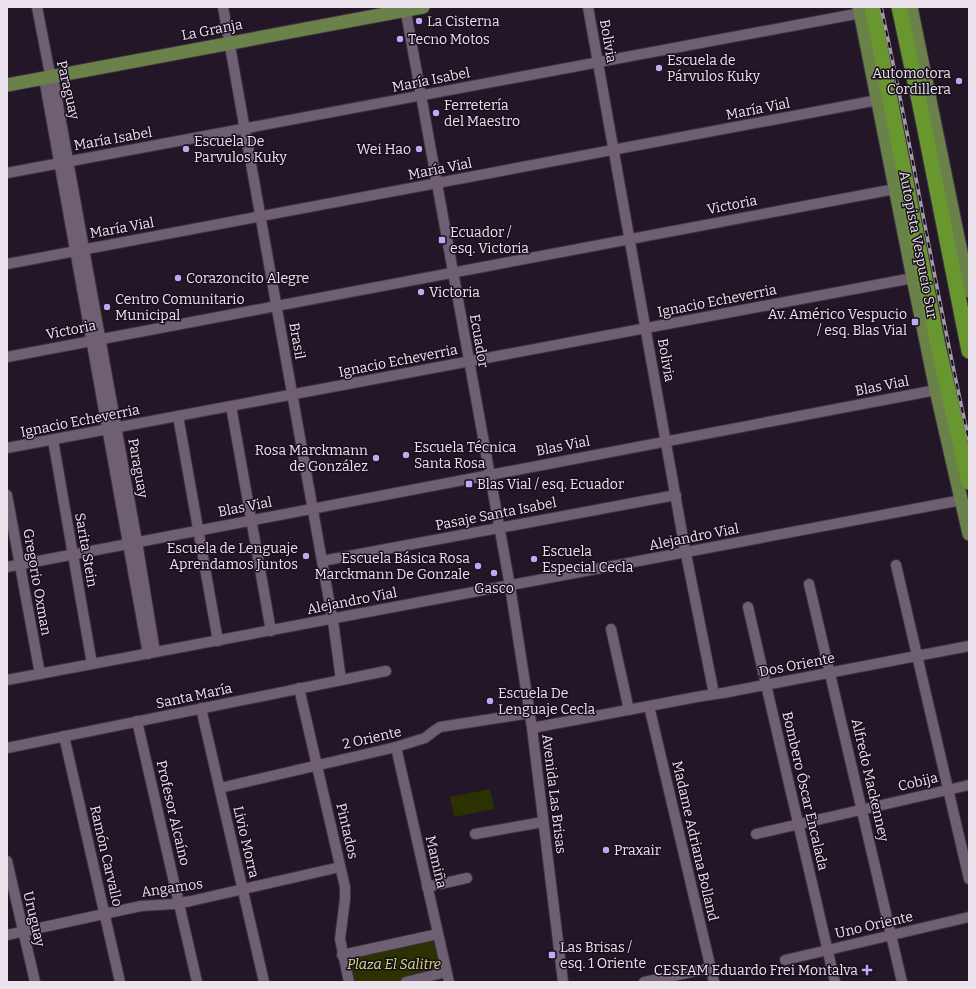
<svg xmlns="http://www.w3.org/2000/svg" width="976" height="989" font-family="Bitter,serif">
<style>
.green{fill:#2b3100}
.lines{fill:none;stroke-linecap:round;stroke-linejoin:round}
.minor-casing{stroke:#3d3441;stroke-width:12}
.major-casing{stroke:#3d3441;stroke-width:15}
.highway-casing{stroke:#3d3441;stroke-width:17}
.minor{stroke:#6e5f73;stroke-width:10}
.major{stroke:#6a814a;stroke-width:13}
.highway{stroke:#68972f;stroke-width:15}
.rail-casing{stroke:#a399a7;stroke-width:3.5}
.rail{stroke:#190e1d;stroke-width:2;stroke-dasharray:6;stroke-linecap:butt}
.poi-dot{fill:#bcaaf5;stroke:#190e1d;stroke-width:1.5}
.labels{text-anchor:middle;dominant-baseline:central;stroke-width:3;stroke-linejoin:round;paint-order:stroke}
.poi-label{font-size:14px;fill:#ebe2ee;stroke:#190e1d;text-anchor:start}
.street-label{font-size:14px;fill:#ebe2ee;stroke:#190e1d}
.park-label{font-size:14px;font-style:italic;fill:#cfe07b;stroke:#190e1d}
</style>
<rect width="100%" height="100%" fill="#231727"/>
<g class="green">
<polygon points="490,789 494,809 454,817 450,797"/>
<polygon points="433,936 441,971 394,982 353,982 347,957"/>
</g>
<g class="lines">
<defs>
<g id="minor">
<polyline points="37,7 49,69 54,83 137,542 155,652"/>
<polyline points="223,7 334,628 341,680"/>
<polyline points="405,7 510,586 532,728 563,982"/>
<polyline points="588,7 684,544 714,694"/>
<polyline points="44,78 148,654"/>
<polyline points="7,173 861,13"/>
<polyline points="7,264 878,100"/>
<polyline points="7,357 895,189"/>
<polyline points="231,406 271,631"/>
<polyline points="178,416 218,641"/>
<polyline points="53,440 92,664"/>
<polyline points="7,448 913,278"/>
<polyline points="7,495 40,674"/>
<polyline points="322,561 676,495"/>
<polyline points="896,565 969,879"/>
<polyline points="7,567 936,390"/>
<polyline points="809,584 902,982"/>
<polyline points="748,607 835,982"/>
<polyline points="611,629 629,710"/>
<polyline points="7,680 962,500"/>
<polyline points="299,688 345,887 345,899 340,939 349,982"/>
<polyline points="649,706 714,982"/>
<polyline points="201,708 264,982"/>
<polyline points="137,721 197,982"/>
<polyline points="532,728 702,696 723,693 969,646"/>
<polyline points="64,736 120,982"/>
<polyline points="396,747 449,982"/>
<polyline points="7,748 386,671"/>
<polyline points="220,788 396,747 425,738 434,731 440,727 530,713"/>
<polyline points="475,834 543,822"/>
<polyline points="756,834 969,785"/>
<polyline points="7,861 35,982"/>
<polyline points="427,887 467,878"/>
<polyline points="7,935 141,906 174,904 191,901 340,867"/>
<polyline points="342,955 438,934"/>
<polyline points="785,960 969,917"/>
<polyline points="406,982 446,972"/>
<polyline points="644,982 711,968"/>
</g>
<g id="major">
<polyline points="859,7 913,278 936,390 969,534"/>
<polyline points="911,7 969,291"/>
<polyline points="7,85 423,7"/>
</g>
<g id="highway">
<polyline points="872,7 938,346 969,482"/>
<polyline points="899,7 921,110 969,351"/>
</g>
</defs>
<use href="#minor" class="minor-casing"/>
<use href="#major" class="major-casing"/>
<use href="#highway" class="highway-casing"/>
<use href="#minor" class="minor"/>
<use href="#major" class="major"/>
<use href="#highway" class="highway"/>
<defs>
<path id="rail" d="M881 7C913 151 936 296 969 440"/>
</defs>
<use href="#rail" class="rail-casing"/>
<use href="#rail" class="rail"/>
</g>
<g class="poi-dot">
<circle cx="419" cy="21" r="4"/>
<circle cx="400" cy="39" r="4"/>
<circle cx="659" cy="68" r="4"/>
<circle cx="959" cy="81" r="4"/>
<circle cx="436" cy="113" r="4"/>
<circle cx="186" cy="149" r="4"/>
<circle cx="419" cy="149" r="4"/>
<rect x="438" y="236" width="8" height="8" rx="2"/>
<circle cx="178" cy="278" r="4"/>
<circle cx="421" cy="292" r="4"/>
<circle cx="107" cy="307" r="4"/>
<rect x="911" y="318" width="8" height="8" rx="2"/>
<circle cx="406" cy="455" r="4"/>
<circle cx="376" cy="458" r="4"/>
<rect x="465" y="480" width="8" height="8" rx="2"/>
<circle cx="306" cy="556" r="4"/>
<circle cx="534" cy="559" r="4"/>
<circle cx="478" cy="566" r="4"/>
<circle cx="494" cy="573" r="4"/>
<circle cx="490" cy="701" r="4"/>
<circle cx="606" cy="850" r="4"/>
<rect x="548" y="951" width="8" height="8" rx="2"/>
<path d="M865 964h4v4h4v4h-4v4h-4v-4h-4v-4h4z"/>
</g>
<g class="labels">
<g class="poi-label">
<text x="427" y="21">La Cisterna</text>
<text x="408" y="39">Tecno Motos</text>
<text x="667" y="60">Escuela de<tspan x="667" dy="16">Párvulos Kuky</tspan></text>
<text x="951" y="73" text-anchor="end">Automotora<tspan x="951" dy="16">Cordillera</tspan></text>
<text x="444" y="105">Ferretería<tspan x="444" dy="16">del Maestro</tspan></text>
<text x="194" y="141">Escuela De<tspan x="194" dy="16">Parvulos Kuky</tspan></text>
<text x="411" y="149" text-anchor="end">Wei Hao</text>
<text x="450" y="232">Ecuador /<tspan x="450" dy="16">esq. Victoria</tspan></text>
<text x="186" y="278">Corazoncito Alegre</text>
<text x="429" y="292">Victoria</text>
<text x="115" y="299">Centro Comunitario<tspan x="115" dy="16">Municipal</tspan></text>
<text x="907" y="314" text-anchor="end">Av. Américo Vespucio<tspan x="907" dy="16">/ esq. Blas Vial</tspan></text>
<text x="414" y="447">Escuela Técnica<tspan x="414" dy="16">Santa Rosa</tspan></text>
<text x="368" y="450" text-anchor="end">Rosa Marckmann<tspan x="368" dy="16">de González</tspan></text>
<text x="477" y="484">Blas Vial / esq. Ecuador</text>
<text x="298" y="548" text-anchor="end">Escuela de Lenguaje<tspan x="298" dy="16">Aprendamos Juntos</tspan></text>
<text x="542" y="551">Escuela<tspan x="542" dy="16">Especial Cecla</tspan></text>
<text x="470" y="558" text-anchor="end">Escuela Básica Rosa<tspan x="470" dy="16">Marckmann De Gonzale</tspan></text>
<text x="494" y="588" text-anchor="middle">Gasco</text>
<text x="498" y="693">Escuela De<tspan x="498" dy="16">Lenguaje Cecla</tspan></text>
<text x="614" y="850">Praxair</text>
<text x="560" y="947">Las Brisas /<tspan x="560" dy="16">esq. 1 Oriente</tspan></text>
<text x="858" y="970" text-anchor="end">CESFAM Eduardo Frei Montalva</text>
</g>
<g class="street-label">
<text transform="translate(212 30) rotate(-11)">La Granja</text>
<text transform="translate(608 41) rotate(80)">Bolivia</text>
<text transform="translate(431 80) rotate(-11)">María Isabel</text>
<text transform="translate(68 90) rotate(77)">Paraguay</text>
<text transform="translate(758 109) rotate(-11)">María Vial</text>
<text transform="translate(113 139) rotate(-10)">María Isabel</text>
<text transform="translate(440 169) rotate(-11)">María Vial</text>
<text transform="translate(732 205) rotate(-11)">Victoria</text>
<text transform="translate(122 228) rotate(-10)">María Vial</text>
<text transform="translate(918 245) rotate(79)">Autopista Vespucio Sur</text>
<text transform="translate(717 301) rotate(-11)">Ignacio Echeverria</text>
<text transform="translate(71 330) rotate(-11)">Victoria</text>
<text transform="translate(297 341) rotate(80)">Brasil</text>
<text transform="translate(479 341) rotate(80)">Ecuador</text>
<text transform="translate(666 360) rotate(80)">Bolivia</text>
<text transform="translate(398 361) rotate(-11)">Ignacio Echeverria</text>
<text transform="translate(882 386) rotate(-11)">Blas Vial</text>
<text transform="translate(80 421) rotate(-11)">Ignacio Echeverria</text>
<text transform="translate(563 446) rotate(-11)">Blas Vial</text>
<text transform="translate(138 468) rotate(80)">Paraguay</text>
<text transform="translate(245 507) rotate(-11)">Blas Vial</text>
<text transform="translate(496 514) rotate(-11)">Pasaje Santa Isabel</text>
<text transform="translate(694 537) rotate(-11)">Alejandro Vial</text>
<text transform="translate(86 550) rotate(80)">Sarita Stein</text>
<text transform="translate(37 582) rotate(80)">Gregorio Oxman</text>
<text transform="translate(352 601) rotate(-11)">Alejandro Vial</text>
<text transform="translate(797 665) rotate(-11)">Dos Oriente</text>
<text transform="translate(194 696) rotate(-12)">Santa María</text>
<text transform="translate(372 738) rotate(-13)">2 Oriente</text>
<text transform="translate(870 780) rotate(77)">Alfredo Mackenney</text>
<text transform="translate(918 782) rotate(-13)">Cobija</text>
<text transform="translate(805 791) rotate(77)">Bombero Óscar Encalada</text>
<text transform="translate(554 794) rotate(83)">Avenida Las Brisas</text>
<text transform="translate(173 813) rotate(77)">Profesor Alcaíno</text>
<text transform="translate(347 831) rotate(77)">Pintados</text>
<text transform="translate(695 841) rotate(77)">Madame Adriana Bolland</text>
<text transform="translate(246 842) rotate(77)">Livio Morra</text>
<text transform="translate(106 856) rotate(77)">Ramón Carvallo</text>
<text transform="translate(436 862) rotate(77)">Mamiña</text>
<text transform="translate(172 888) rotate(-8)">Angamos</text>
<text transform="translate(34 919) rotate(77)">Uruguay</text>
<text transform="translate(874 925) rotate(-13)">Uno Oriente</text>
</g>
<g class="park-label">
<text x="394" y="964">Plaza El Salitre</text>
</g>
</g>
<rect width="976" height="989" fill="none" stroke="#ebe2ee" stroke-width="16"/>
</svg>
